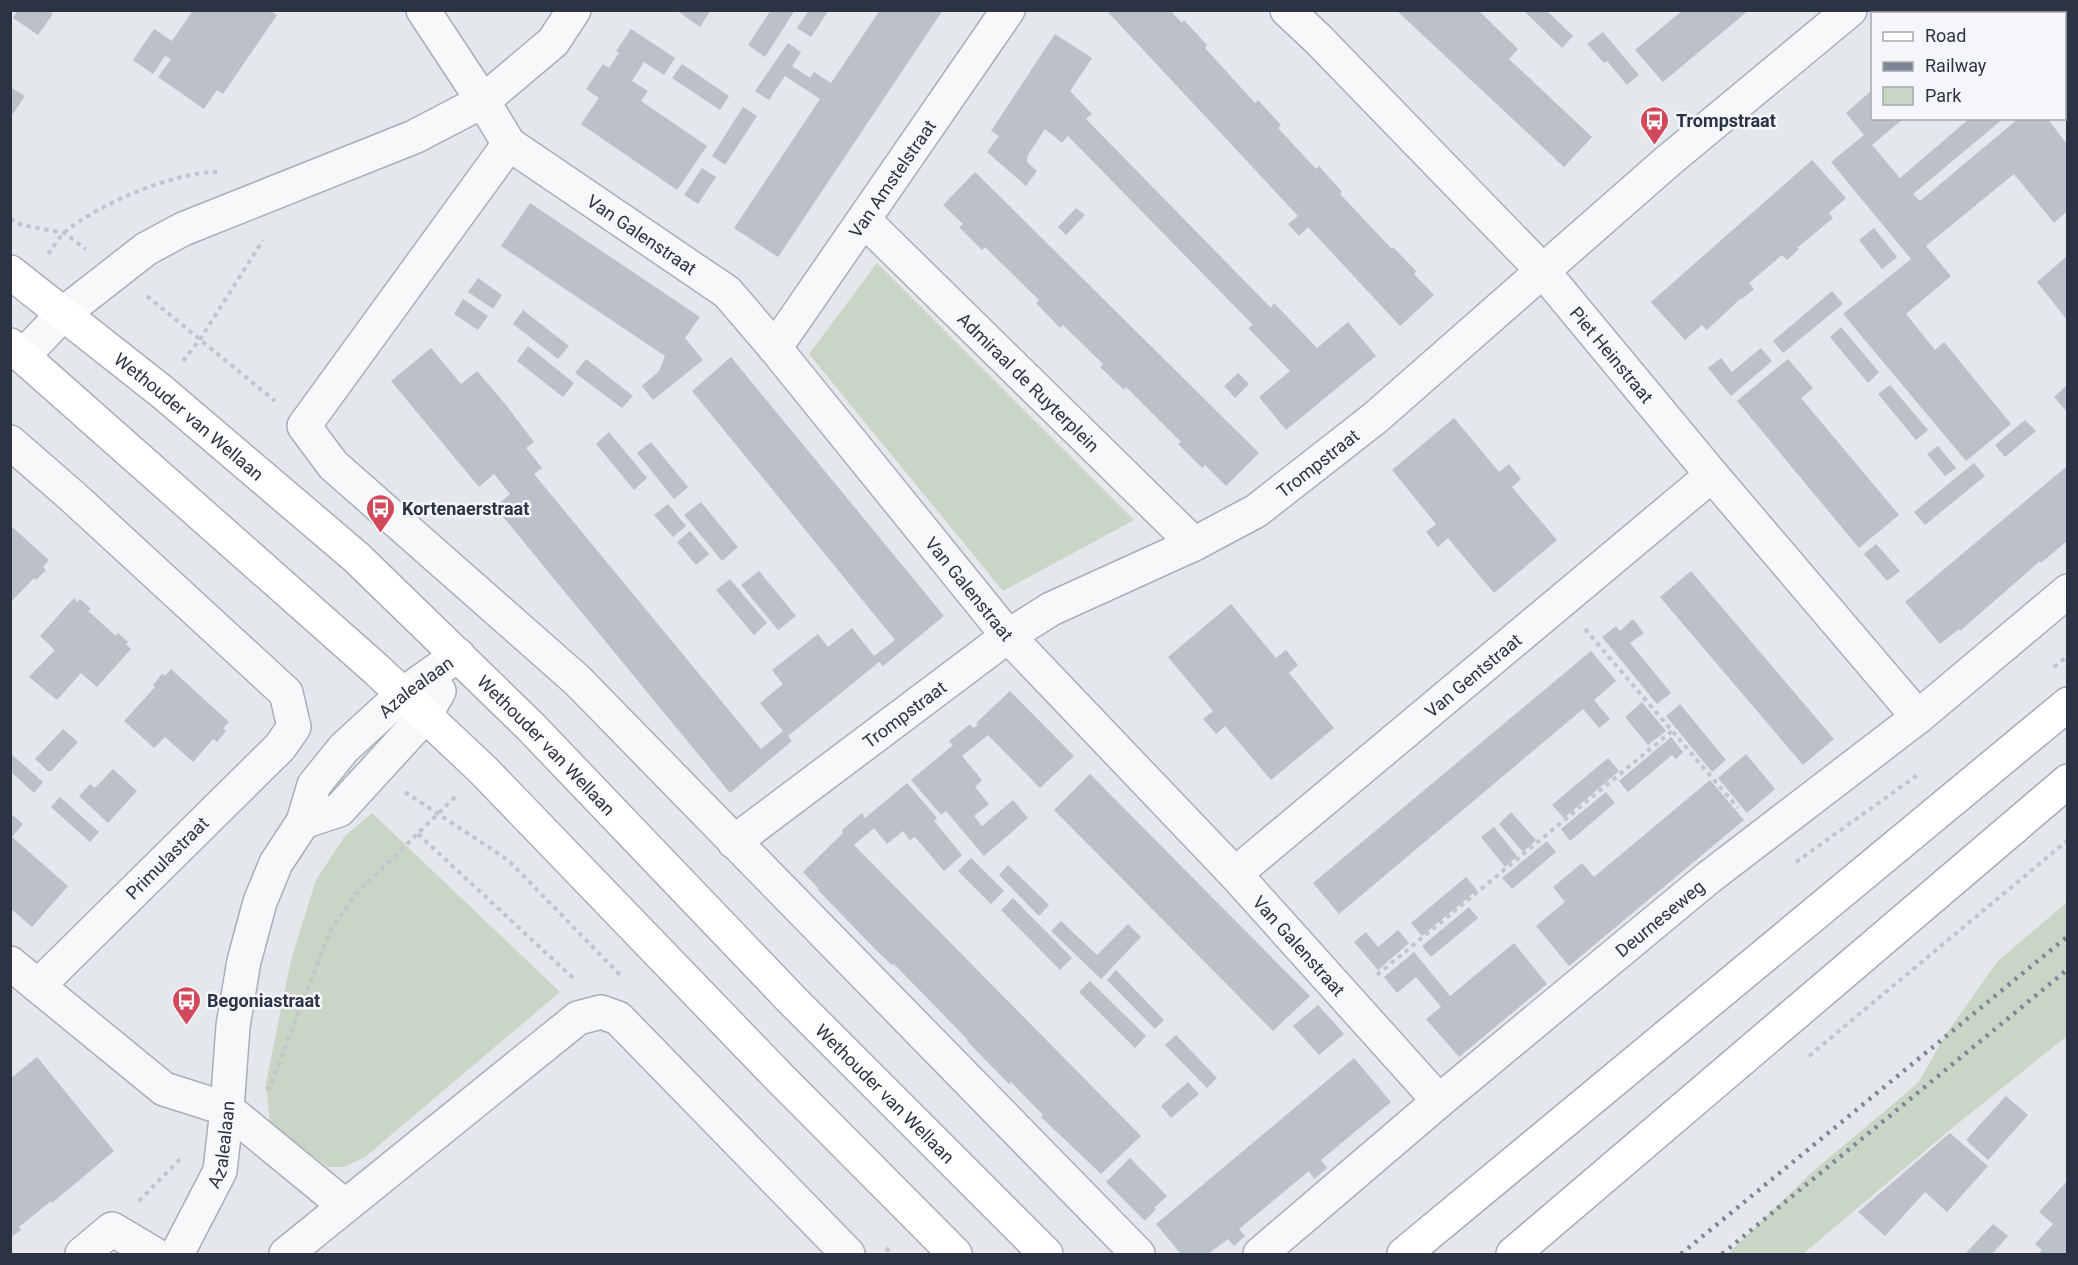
<svg xmlns="http://www.w3.org/2000/svg" width="2078" height="1265" font-family="Roboto,sans-serif">
<style>
.green{fill:#c9d6c5}
.building{fill:#bbc0ca}
.lines{fill:none;stroke-linecap:round;stroke-linejoin:round}
.minor-casing{stroke:#a9aeb7;stroke-width:36}
.secondary-casing{stroke:#a9aeb7;stroke-width:36}
.primary-casing{stroke:#a3abb8;stroke-width:36}
.path{stroke:#c2c5cb;stroke-width:4;stroke-dasharray:4.5 4.5;stroke-linecap:butt}
.minor{stroke:#f7f8fa;stroke-width:33}
.secondary{stroke:#fff;stroke-width:33}
.primary{stroke:#fff;stroke-width:33}
.rail{stroke:#7d8696;stroke-width:4.5;stroke-dasharray:3 6;stroke-linecap:butt}
.labels{text-anchor:middle;dominant-baseline:central;stroke-width:5;stroke-linejoin:round;paint-order:stroke}
.poi-label{font-size:18px;font-weight:bold;fill:#2b3445;stroke:#f4f6f9;text-anchor:start}
.street-label{font-size:18px;fill:#2b3445;stroke:#f4f6f9}
</style>
<rect width="100%" height="100%" fill="#e4e7ec"/>
<g class="green">
<polygon points="877,263 1134,520 1003,591 809,354"/>
<polygon points="372,813 560,992 365,1157 344,1167 328,1167 270,1124 266,1083 291,960 316,880 345,836"/>
<polygon points="2067,902 2067,1036 1951,1129 1803,1254 1728,1254 1811,1173 1918,1083 1946,1034 1997,962"/>
</g>
<g class="building">
<polygon points="18,10 47,10 53,14 38,35 13,18"/>
<polygon points="193,10 269,10 277,15 223,94 217,90 204,109 158,77 171,59 165,56 153,74 133,60 154,29 172,41"/>
<polygon points="676,10 711,10 700,27"/>
<polygon points="771,10 795,10 765,57 748,45"/>
<polygon points="809,10 829,10 811,37 797,28"/>
<polygon points="880,10 943,10 778,257 734,228 820,99 785,76 769,100 755,91 788,43 801,52 792,66 810,78 814,72 831,83"/>
<polygon points="1106,10 1170,10 1182,23 1184,20 1207,45 1205,48 1255,103 1258,100 1281,125 1278,128 1316,169 1319,166 1342,192 1340,194 1392,249 1393,247 1416,271 1414,274 1434,295 1400,326 1308,227 1299,236 1288,224 1298,216"/>
<polygon points="1396,10 1478,10 1518,49 1509,59 1592,137 1564,167"/>
<polygon points="1523,10 1546,10 1573,36 1562,48"/>
<polygon points="1683,10 1749,10 1663,82 1635,50"/>
<polygon points="631,29 675,58 664,75 644,62 632,81 648,91 641,101 707,146 677,190 581,124 599,98 586,89 603,64 609,68 619,53 616,51"/>
<polygon points="1603,32 1639,75 1627,85 1607,61 1604,63 1587,44"/>
<polygon points="1055,34 1092,58 1070,91 1092,114 1086,119 1271,308 1274,303 1317,348 1348,322 1376,356 1286,430 1259,397 1290,371 1248,328 1253,325 1068,136 1062,143 1045,129 1028,155 1027,162 1037,171 1026,186 987,152 999,136 991,131"/>
<polygon points="682,64 729,96 720,110 672,78"/>
<polygon points="10,87 25,96 10,118"/>
<polygon points="1872,90 1872,118 1904,118 1872,145 1900,178 1970,118 2004,118 1913,194 1920,201 2019,118 2047,118 2067,144 2067,211 2054,223 2014,174 1926,246 1951,276 1906,314 1935,350 1944,342 2011,424 1966,461 1843,314 1911,259 1831,162 1864,135 1846,113"/>
<polygon points="743,107 757,116 725,165 712,156"/>
<polygon points="1812,160 1846,198 1829,213 1833,218 1797,248 1799,249 1787,260 1782,255 1749,283 1754,289 1742,299 1741,298 1707,330 1702,325 1685,340 1651,302"/>
<polygon points="702,168 716,177 698,204 684,195"/>
<polygon points="975,172 1259,453 1226,486 1205,465 1202,468 1178,444 1181,442 1126,387 1124,390 1100,367 1103,364 1063,325 1060,328 1036,303 1039,300 985,247 982,250 959,227 963,224 943,205"/>
<polygon points="530,203 700,317 685,338 703,360 653,400 642,386 659,371 665,356 501,246"/>
<polygon points="1076,208 1085,215 1066,235 1058,227"/>
<polygon points="1874,228 1897,257 1882,269 1859,240"/>
<polygon points="2067,256 2067,320 2037,282"/>
<polygon points="478,278 502,295 493,309 468,292"/>
<polygon points="1832,291 1843,304 1783,353 1773,341"/>
<polygon points="463,299 488,316 478,330 454,314"/>
<polygon points="523,310 569,346 558,359 513,324"/>
<polygon points="1841,327 1879,372 1868,383 1830,337"/>
<polygon points="528,346 574,383 563,397 517,361"/>
<polygon points="431,348 461,384 477,371 506,405 534,442 526,448 542,468 534,474 761,749 783,731 760,703 783,684 772,670 818,634 828,647 852,628 874,656 895,640 692,391 731,357 944,616 883,666 879,662 788,736 792,741 730,793 495,507 510,494 494,474 479,487 391,381"/>
<polygon points="1761,348 1772,361 1731,396 1708,368 1721,358 1732,372"/>
<polygon points="586,359 633,396 622,408 575,373"/>
<polygon points="1788,359 1813,388 1801,398 1899,515 1859,548 1737,401"/>
<polygon points="1238,373 1249,384 1235,398 1224,386"/>
<polygon points="1890,385 1928,430 1916,440 1878,394"/>
<polygon points="2067,385 2067,412 2054,397"/>
<polygon points="1454,418 1499,472 1509,464 1521,479 1512,487 1557,540 1494,593 1448,538 1438,547 1426,532 1436,524 1392,470"/>
<polygon points="2025,420 2036,431 2005,457 1995,445"/>
<polygon points="609,432 647,478 634,490 596,444"/>
<polygon points="651,442 688,487 674,499 637,453"/>
<polygon points="1938,446 1956,468 1945,476 1927,454"/>
<polygon points="1974,463 1985,476 1925,525 1914,512"/>
<polygon points="2067,466 2067,541 2041,563 2040,561 1960,631 1959,629 1940,644 1905,602"/>
<polygon points="701,502 738,547 722,561 684,515"/>
<polygon points="668,504 686,526 673,537 654,515"/>
<polygon points="10,525 49,560 43,567 46,570 36,580 34,578 10,603"/>
<polygon points="690,531 709,554 696,565 677,542"/>
<polygon points="1876,544 1900,571 1887,581 1864,554"/>
<polygon points="759,571 796,616 778,630 741,585"/>
<polygon points="1691,571 1834,739 1803,765 1660,597"/>
<polygon points="730,579 767,623 754,635 716,590"/>
<polygon points="74,598 77,602 80,599 91,609 88,611 116,636 118,633 128,642 126,644 131,649 97,687 81,673 57,700 29,677 55,650 40,636"/>
<polygon points="1231,604 1276,658 1286,650 1298,665 1289,673 1334,728 1271,780 1225,726 1216,734 1203,719 1213,711 1168,657"/>
<polygon points="1633,619 1644,633 1630,643 1671,693 1657,704 1602,637 1616,626 1620,631"/>
<polygon points="1591,651 1616,681 1594,700 1610,719 1599,728 1583,709 1339,914 1313,883"/>
<polygon points="171,669 229,722 223,728 226,731 217,742 213,739 193,762 165,737 154,748 124,721 155,687 153,685 162,674 165,676"/>
<polygon points="1010,691 1074,756 1040,788 988,735 962,756 982,780 975,787 989,804 974,816 982,826 1013,800 1028,818 984,856 946,811 941,815 911,780 953,745 949,741 970,724 973,728 978,725 976,723"/>
<polygon points="1642,702 1666,731 1648,745 1625,717"/>
<polygon points="1680,704 1726,760 1712,772 1666,716"/>
<polygon points="63,729 78,742 51,771 48,771 35,759"/>
<polygon points="1671,737 1683,752 1676,759 1672,755 1628,792 1619,781"/>
<polygon points="10,753 43,782 34,793 10,771"/>
<polygon points="1746,754 1775,789 1747,813 1718,778"/>
<polygon points="1608,758 1619,771 1564,818 1552,805"/>
<polygon points="113,769 137,791 108,823 79,796 90,784 95,788"/>
<polygon points="1090,774 1310,996 1273,1031 1054,810"/>
<polygon points="1710,780 1744,820 1569,966 1536,926 1565,902 1553,887 1582,863 1594,877"/>
<polygon points="907,783 937,818 934,821 962,855 944,871 915,837 910,840 903,831 887,844 874,828 854,845 1141,1136 1101,1174 1041,1117 1043,1115 1011,1082 1009,1084 967,1041 968,1040 894,964 892,965 876,950 818,890 819,889 803,872 843,833 842,830 862,813 865,818"/>
<polygon points="1606,792 1615,803 1570,841 1561,829"/>
<polygon points="60,797 99,832 90,842 51,807"/>
<polygon points="1511,812 1536,840 1523,852 1499,824"/>
<polygon points="10,813 23,824 12,837 68,886 32,927 10,908"/>
<polygon points="1494,827 1517,856 1505,867 1481,837"/>
<polygon points="1547,841 1556,852 1512,889 1502,878"/>
<polygon points="971,858 1004,891 991,904 958,871"/>
<polygon points="1008,865 1049,905 1039,916 999,875"/>
<polygon points="1466,877 1477,890 1422,936 1411,923"/>
<polygon points="1013,898 1072,958 1060,970 1001,910"/>
<polygon points="1469,907 1478,918 1431,957 1422,946"/>
<polygon points="1061,921 1097,955 1128,924 1141,937 1101,979 1051,931"/>
<polygon points="1398,930 1409,943 1378,970 1354,942 1366,932 1378,947"/>
<polygon points="1514,943 1547,984 1459,1057 1426,1019 1441,1007 1416,977 1397,993 1384,977 1414,952 1450,996"/>
<polygon points="1116,970 1164,1020 1155,1029 1107,980"/>
<polygon points="1090,981 1146,1036 1135,1048 1079,992"/>
<polygon points="1318,1005 1344,1034 1319,1055 1293,1026"/>
<polygon points="1176,1035 1217,1078 1207,1088 1165,1045"/>
<polygon points="37,1057 114,1151 52,1203 51,1201 19,1227 21,1230 10,1238 10,1079"/>
<polygon points="1354,1058 1391,1102 1321,1160 1327,1168 1314,1179 1309,1171 1239,1229 1245,1236 1234,1246 1228,1239 1208,1254 1181,1254 1156,1224"/>
<polygon points="1188,1082 1199,1094 1171,1118 1161,1106"/>
<polygon points="2006,1096 2028,1115 1988,1160 1966,1140"/>
<polygon points="1950,1133 1988,1166 1947,1212 1925,1192 1885,1236 1858,1212"/>
<polygon points="1130,1158 1167,1196 1154,1208 1156,1209 1145,1221 1106,1182"/>
<polygon points="2067,1181 2067,1254 2038,1254 2042,1250 2035,1244 2053,1224 2039,1212"/>
<polygon points="1993,1224 2008,1236 1992,1254 1965,1254"/>
</g>
<g class="lines">
<defs>
<g id="minor">
<path id="s1" d="M423 10 483 101 509 144 727 292 775 348 1008 636 1235 874 1439 1101"/>
<path id="s2" d="M1287 10 1318 39 1542 270 1712 475 1918 717"/>
<polyline points="2027,10 2029,14"/>
<polyline points="2064,56 2068,59"/>
<polyline points="509,144 304,426 333,465 577,680 1138,1254"/>
<path id="s3" d="M864 220 1194 544"/>
<path id="s4" d="M775 348 1008 10"/>
<polyline points="23,356 64,313 146,249 183,229 414,137 483,101 553,42 574,10"/>
<polyline points="10,442 72,496 286,693 294,727 280,747 38,986"/>
<polyline points="303,822 339,810 425,716 439,691"/>
<path id="s5" d="M734 842 1008 636 1051 609 1194 544 1256 511 1375 418 1668 161 1850 10"/>
<path id="s6" d="M1235 874 1712 475"/>
<polyline points="10,963 164,1089 227,1109 344,1205"/>
<polyline points="82,1254 112,1229 154,1254"/>
<path id="s7" d="M177 1254 220 1171 227 1109 233 1026 244 961 260 902 276 863 303 822 314 785 344 748 403 694 458 655"/>
<polyline points="286,1254 578,1018 601,1012 618,1018 848,1254"/>
<path id="s8" d="M1260 1254 1439 1101 1708 878 1918 717 2068 591"/>
</g>
<g id="secondary">
<path id="s9" d="M10 272 161 391 356 557 530 726 792 1000 1046 1254"/>
<polyline points="10,345 377,670 484,771 779,1077 955,1254"/>
</g>
<g id="primary">
<polyline points="1404,1254 2068,704"/>
<polyline points="1513,1254 2068,781"/>
</g>
</defs>
<use href="#minor" class="minor-casing"/>
<use href="#secondary" class="secondary-casing"/>
<use href="#primary" class="primary-casing"/>
<g class="path">
<polyline points="10,219 22,225 64,233 86,249"/>
<path d="M48 254C54 247 58 238 65 232 98 204 174 172 217 172"/>
<polyline points="147,296 275,401"/>
<polyline points="183,361 201,338 263,240"/>
<polyline points="1585,629 1738,808"/>
<polyline points="2054,667 2068,656"/>
<polyline points="405,792 508,860 622,977"/>
<polyline points="418,834 574,979"/>
<polyline points="1796,862 1919,774"/>
<polyline points="1377,975 1672,731"/>
<polyline points="1809,1056 2068,840"/>
<polyline points="266,1089 270,1087 330,931 355,895 455,797"/>
<polyline points="139,1201 182,1157"/>
<polyline points="886,1248 892,1254"/>
</g>
<use href="#minor" class="minor"/>
<use href="#secondary" class="secondary"/>
<use href="#primary" class="primary"/>
<g class="rail">
<polyline points="1681,1254 2068,936"/>
<polyline points="1722,1254 2068,969"/>
</g>
</g>
<defs>
<symbol id="bus-pin" viewBox="-11 -11 22 30"><path d="M0 17L-7.5 6A9.5 9.5 0 1 1 7.5 6Z" fill="#d1495b" stroke="#f4f6f9"/><path d="M-5-6H5V4H4V6H2V4H-2V6H-4V4H-5ZM-3.5-4V0h7V-4ZM-3.5 1.2v1.5H-2V1.2ZM2 1.2v1.5H3.5V1.2Z" fill="#fff"/></symbol>
</defs>
<g fill-rule="evenodd">
<use href="#bus-pin" x="1638" y="104" width="33" height="45"/>
<use href="#bus-pin" x="364" y="492" width="33" height="45"/>
<use href="#bus-pin" x="170" y="984" width="33" height="45"/>
</g>
<g class="labels">
<g class="poi-label">
<text x="1676" y="120">Trompstraat</text>
<text x="402" y="508">Kortenaerstraat</text>
<text x="207" y="1000">Begoniastraat</text>
</g>
<g class="street-label">
<text stroke="none"><textPath href="#s4" startOffset="206">Van Amstelstraat</textPath></text>
<text stroke="none"><textPath href="#s1" startOffset="320">Van Galenstraat</textPath></text>
<text stroke="none"><textPath href="#s2" startOffset="474">Piet Heinstraat</textPath></text>
<text stroke="none"><textPath href="#s3" startOffset="231">Admiraal de Ruyterplein</textPath></text>
<text stroke="none"><textPath href="#s9" startOffset="230">Wethouder van Wellaan</textPath></text>
<text stroke="none"><textPath href="#s5" startOffset="699">Trompstraat</textPath></text>
<text stroke="none"><textPath href="#s1" startOffset="806">Van Galenstraat</textPath></text>
<text stroke="none"><textPath href="#s6" startOffset="310">Van Gentstraat</textPath></text>
<text stroke="none"><textPath href="#s7" startOffset="638">Azalealaan</textPath></text>
<text stroke="none"><textPath href="#s5" startOffset="213">Trompstraat</textPath></text>
<text stroke="none"><textPath href="#s9" startOffset="716">Wethouder van Wellaan</textPath></text>
<text transform="translate(167 858) rotate(-45)">Primulastraat</text>
<text stroke="none"><textPath href="#s8" startOffset="522">Deurneseweg</textPath></text>
<text stroke="none"><textPath href="#s1" startOffset="1292">Van Galenstraat</textPath></text>
<text stroke="none"><textPath href="#s9" startOffset="1202">Wethouder van Wellaan</textPath></text>
<text stroke="none"><textPath href="#s7" startOffset="120">Azalealaan</textPath></text>
</g>
</g>
<rect width="2078" height="1265" fill="none" stroke="#2b3445" stroke-width="24"/>
<rect x="1871" y="12" width="195" height="108" fill="#f4f6f9" stroke="#a4a8b1" stroke-width="1.5"/>
<rect x="1883" y="32" width="30" height="9" fill="#ffffff" stroke="#a4a8b1" stroke-width="1.5"/>
<text x="1925" y="42" font-size="18" fill="#2b3445">Road</text>
<rect x="1883" y="62" width="30" height="9" fill="#7d8696" stroke="#a4a8b1" stroke-width="1.5"/>
<text x="1925" y="72" font-size="18" fill="#2b3445">Railway</text>
<rect x="1883" y="87" width="30" height="18" fill="#c9d6c5" stroke="#a4a8b1" stroke-width="1.5"/>
<text x="1925" y="102" font-size="18" fill="#2b3445">Park</text>
</svg>
